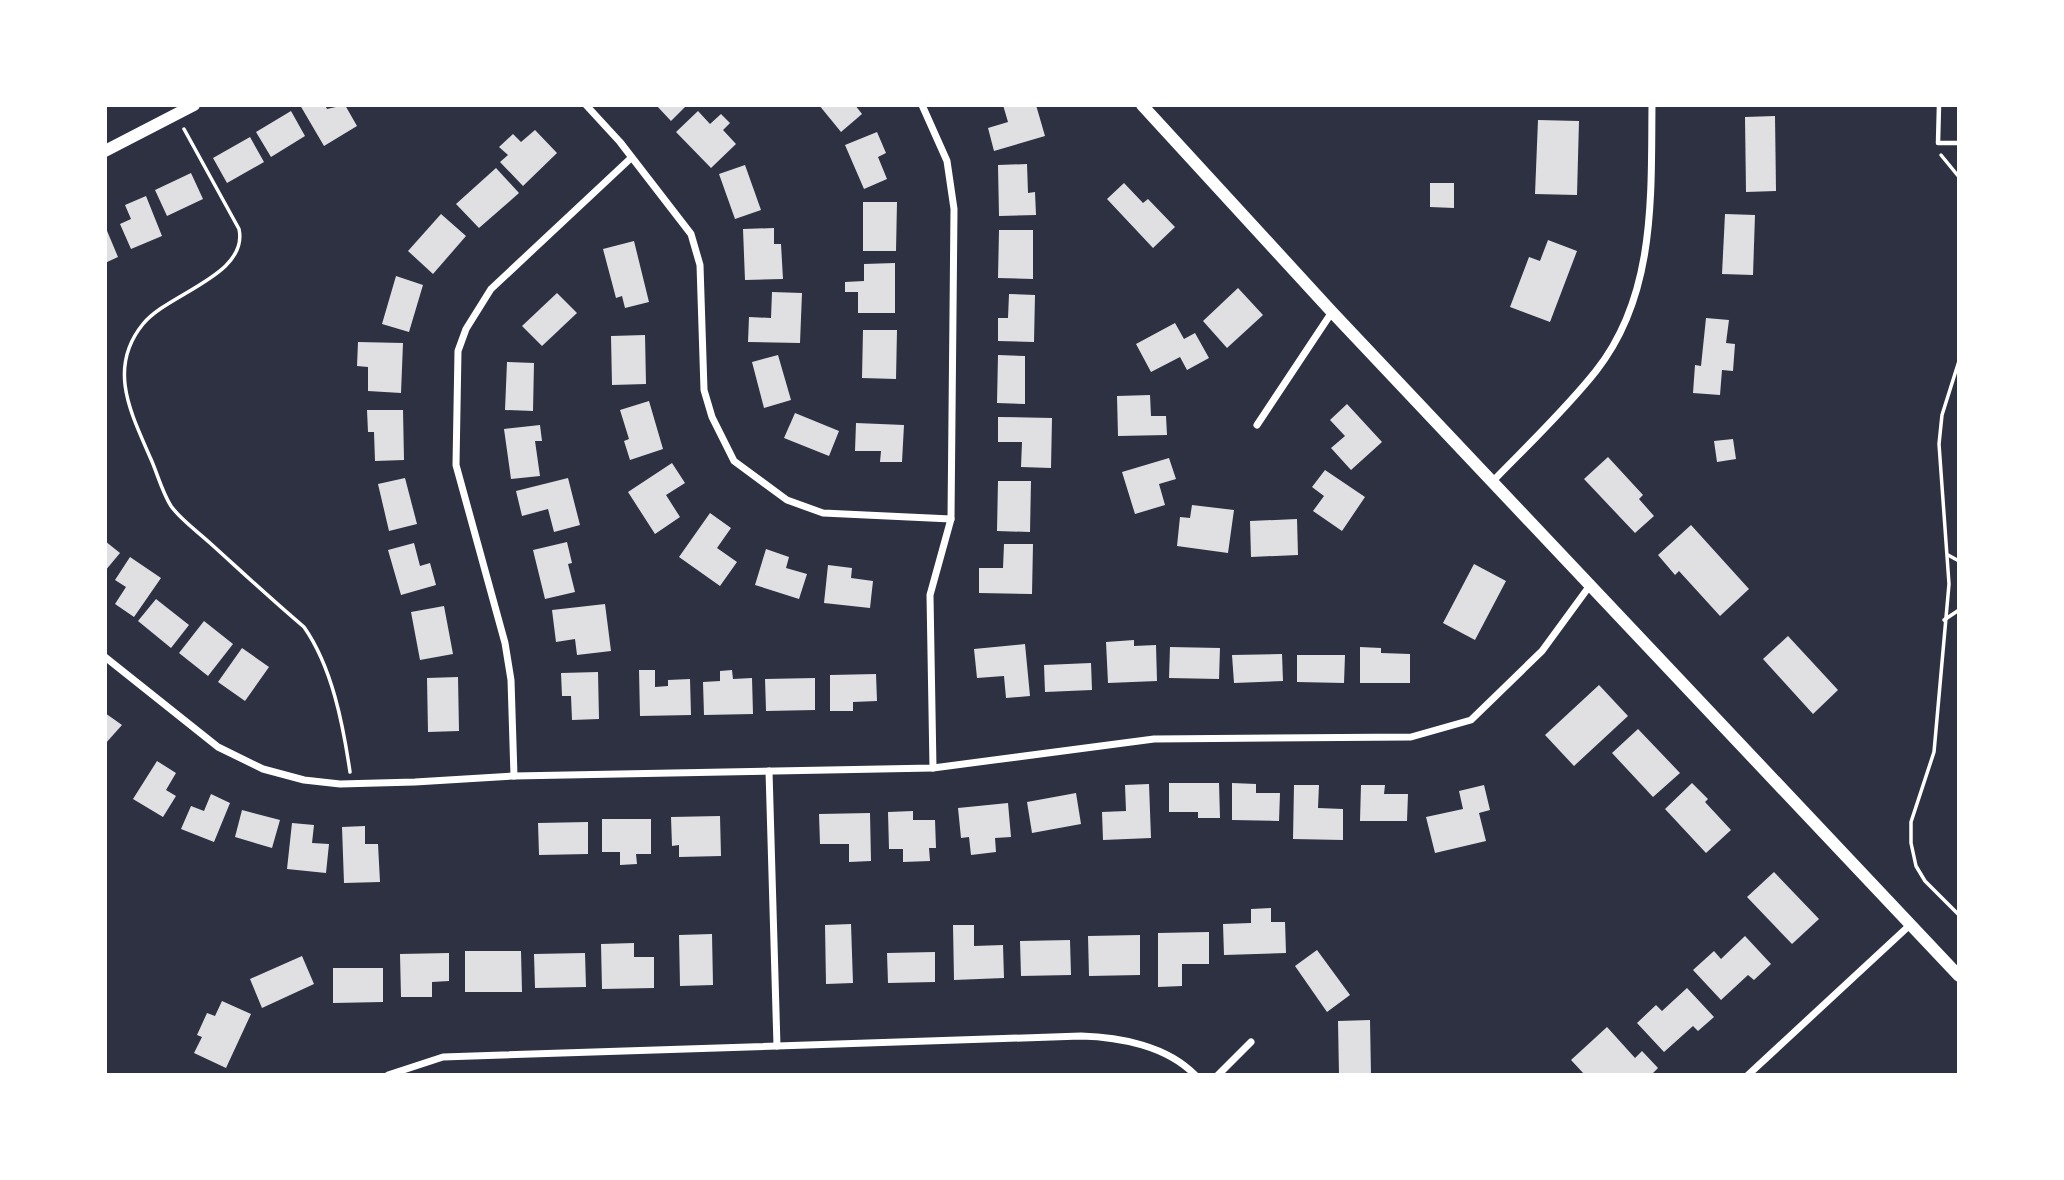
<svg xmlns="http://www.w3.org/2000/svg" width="2064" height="1180" font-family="'Noto Sans',sans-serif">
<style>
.building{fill:#e0e0e3}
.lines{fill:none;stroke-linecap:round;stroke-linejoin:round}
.path{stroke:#fff;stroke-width:3.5}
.service{stroke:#fff;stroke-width:4.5}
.minor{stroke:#fff;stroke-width:7}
.tertiary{stroke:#fff;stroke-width:12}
</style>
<rect width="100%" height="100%" fill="#2d3142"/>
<g class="building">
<polygon points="300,105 325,105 327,109 345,105 357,126 324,146"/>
<polygon points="656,105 687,105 671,121"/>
<polygon points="819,105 855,105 862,114 841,132"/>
<polygon points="1003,105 1036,105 1045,136 994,151 988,128 1008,122"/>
<polygon points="291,111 305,136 271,157 256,132"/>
<polygon points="698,111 710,124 721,114 730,123 723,130 736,144 711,168 676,132"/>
<polygon points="1775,116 1776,191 1746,192 1745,117"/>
<polygon points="1538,120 1579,121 1577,195 1535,194"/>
<polygon points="535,130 557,153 523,186 500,162 508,155 499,147 513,134 521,142"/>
<polygon points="877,132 886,153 878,157 887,179 864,189 845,145"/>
<polygon points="250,137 264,162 227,183 213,158"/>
<polygon points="1027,164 1028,193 1035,192 1036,215 999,216 998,165"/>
<polygon points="745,165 761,210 735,219 719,174"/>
<polygon points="496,168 519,193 479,228 456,204"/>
<polygon points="191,173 203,199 167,216 155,190"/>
<polygon points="1124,183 1143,203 1148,199 1175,227 1153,248 1107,199"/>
<polygon points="1430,183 1454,183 1454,208 1430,207"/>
<polygon points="146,196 162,236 131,249 120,224 131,219 125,205"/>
<polygon points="863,202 897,202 896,251 863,251"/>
<polygon points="441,214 466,236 433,274 408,251"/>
<polygon points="1725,214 1755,215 1753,275 1722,274"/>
<polygon points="105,226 118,257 105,263"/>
<polygon points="774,228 774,244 781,244 783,279 745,280 743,229"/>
<polygon points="999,230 1033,230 1033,279 998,278"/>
<polygon points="1548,240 1577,251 1550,322 1510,307 1529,257 1540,261"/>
<polygon points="634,241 649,302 625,308 622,296 616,298 603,249"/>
<polygon points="895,263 895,313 858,313 858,292 845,292 845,282 864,281 864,264"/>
<polygon points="396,276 423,285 409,332 382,324"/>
<polygon points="1238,288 1263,315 1227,348 1203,321"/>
<polygon points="772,292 802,293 800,343 748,342 749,317 771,318"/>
<polygon points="557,293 577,313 542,346 522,326"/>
<polygon points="1009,294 1035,295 1034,342 998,341 998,318 1008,318"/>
<polygon points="1706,318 1729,320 1726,343 1735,344 1733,371 1722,370 1720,395 1693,393 1695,365 1701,366"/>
<polygon points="1175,323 1184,339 1195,333 1209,358 1187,370 1180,357 1151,372 1136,344"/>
<polygon points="863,330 897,330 896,379 862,378"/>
<polygon points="645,335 646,384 612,385 611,336"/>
<polygon points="358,342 403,343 401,393 368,391 368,367 357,366"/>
<polygon points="778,355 791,400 764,408 752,362"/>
<polygon points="998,355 1025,356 1025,404 997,403"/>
<polygon points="507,362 534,363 533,411 505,410"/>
<polygon points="1150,395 1151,416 1166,416 1167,435 1118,436 1117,396"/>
<polygon points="649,401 663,449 630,460 624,441 629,439 620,410"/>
<polygon points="1347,404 1382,442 1351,470 1331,448 1345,436 1330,420"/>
<polygon points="367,410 403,410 404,460 375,461 374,432 368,432"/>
<polygon points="795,413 839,431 829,456 784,438"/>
<polygon points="998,417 1052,418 1051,468 1021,467 1022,442 998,442"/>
<polygon points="856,423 904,425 902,462 880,462 881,451 855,451"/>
<polygon points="540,425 542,441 535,441 540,476 511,479 504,429"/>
<polygon points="1733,439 1736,459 1717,462 1714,441"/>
<polygon points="1608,457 1643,495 1639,499 1654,516 1635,533 1584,479"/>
<polygon points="1169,458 1176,479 1159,484 1165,505 1135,514 1122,472"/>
<polygon points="672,463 685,483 666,495 680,517 655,534 628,492"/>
<polygon points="1325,470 1365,497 1342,531 1313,511 1324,496 1312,487"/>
<polygon points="405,478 417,524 389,531 378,484"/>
<polygon points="568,478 580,525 554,532 548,509 522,516 516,491"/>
<polygon points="998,481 1031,481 1030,532 997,531"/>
<polygon points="1192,505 1234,510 1228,553 1177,546 1180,517 1190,518"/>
<polygon points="710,513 731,528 717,548 737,562 720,586 679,557"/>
<polygon points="1297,519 1298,555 1251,557 1250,521"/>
<polygon points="1691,525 1749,589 1720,616 1679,571 1675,575 1658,555"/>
<polygon points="105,541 120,553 105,571"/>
<polygon points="567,542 572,563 568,564 575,592 545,599 533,550"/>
<polygon points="414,543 420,566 430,563 436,585 401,595 388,550"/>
<polygon points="1004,544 1033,544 1032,594 979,593 979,568 1003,568"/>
<polygon points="766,549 789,557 786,568 807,574 799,599 755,585"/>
<polygon points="130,557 161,578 134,617 115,604 126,587 115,580"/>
<polygon points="1474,564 1506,581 1475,640 1443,623"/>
<polygon points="828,565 852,568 851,578 873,581 870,608 824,603"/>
<polygon points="156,599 189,625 171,648 138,621"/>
<polygon points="605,604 611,651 577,655 575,639 556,642 552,610"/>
<polygon points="444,606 453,654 420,660 411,612"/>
<polygon points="204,621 233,644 208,676 179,653"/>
<polygon points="1788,636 1838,690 1813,714 1763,659"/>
<polygon points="1134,640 1134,646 1156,645 1157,681 1108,683 1106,642"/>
<polygon points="1025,644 1030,696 1006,698 1004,676 977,678 974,649"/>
<polygon points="1170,647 1220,648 1219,679 1169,678"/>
<polygon points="1360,647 1381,648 1381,653 1410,654 1410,683 1360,683"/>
<polygon points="242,648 269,667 245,701 218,682"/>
<polygon points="1282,654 1283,681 1234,683 1232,655"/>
<polygon points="1297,655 1345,655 1344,683 1297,682"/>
<polygon points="1091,663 1092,690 1045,692 1044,665"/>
<polygon points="639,670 655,670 655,687 668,686 668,680 690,679 691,715 640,716"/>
<polygon points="732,670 733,679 752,678 753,714 704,715 703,682 720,681 720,671"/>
<polygon points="598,672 599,719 572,720 571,696 562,696 561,673"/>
<polygon points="876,674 877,701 853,702 853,711 830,711 830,675"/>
<polygon points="458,677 459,731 428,732 427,678"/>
<polygon points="815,678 815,710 766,711 765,679"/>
<polygon points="1599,685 1628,716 1574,766 1545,735"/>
<polygon points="105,713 122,725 105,744"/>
<polygon points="1638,729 1680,773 1653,797 1612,753"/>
<polygon points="157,761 176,773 166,790 176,796 163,817 133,799"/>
<polygon points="1169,783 1219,783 1220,818 1198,818 1198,812 1169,812"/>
<polygon points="1232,783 1256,784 1256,793 1280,793 1279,821 1232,820"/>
<polygon points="1692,783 1708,799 1705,802 1731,830 1706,853 1665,809"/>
<polygon points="1149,784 1151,838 1103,840 1102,812 1126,811 1125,785"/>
<polygon points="1294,785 1319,785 1318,808 1343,809 1343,840 1293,839"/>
<polygon points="1361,785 1385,785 1384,794 1408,794 1407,821 1360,821"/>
<polygon points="1484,785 1490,810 1479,813 1486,841 1435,853 1426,817 1463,809 1459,791"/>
<polygon points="1076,793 1081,824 1032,833 1027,802"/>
<polygon points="211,794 230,803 214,842 181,829 191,806 204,811"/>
<polygon points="1008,803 1011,837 995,838 996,852 971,855 969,837 961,838 958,808"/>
<polygon points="242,810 280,820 272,848 235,837"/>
<polygon points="913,811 913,820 935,820 936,848 929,848 930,861 903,862 903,849 889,849 888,812"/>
<polygon points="870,813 871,861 849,862 849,844 820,844 819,814"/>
<polygon points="720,816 721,856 679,857 679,845 672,846 671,817"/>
<polygon points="602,819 651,819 651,854 636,854 637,864 620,865 620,852 602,852"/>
<polygon points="588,822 588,854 539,855 538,823"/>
<polygon points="292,823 314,825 312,843 329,844 326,873 287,869"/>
<polygon points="365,826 365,844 378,844 380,882 344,883 342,827"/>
<polygon points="1774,872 1819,919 1792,944 1747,897"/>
<polygon points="1271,908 1271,922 1285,922 1286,953 1224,955 1223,924 1251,923 1251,909"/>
<polygon points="851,924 853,983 826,984 825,925"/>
<polygon points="953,925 974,925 974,946 1003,945 1004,978 954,980"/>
<polygon points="1209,932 1209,964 1182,964 1182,986 1158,987 1158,933"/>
<polygon points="712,934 713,985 680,986 679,935"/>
<polygon points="1140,935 1140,975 1089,976 1088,936"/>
<polygon points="1745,936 1771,964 1754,980 1748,975 1721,1000 1693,970 1714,951 1721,959"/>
<polygon points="1070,940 1071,975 1021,976 1020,941"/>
<polygon points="634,943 634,957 654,957 654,988 602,989 601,944"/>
<polygon points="1317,950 1350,995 1327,1012 1295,966"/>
<polygon points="465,951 521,951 522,992 465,992"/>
<polygon points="935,952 935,982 888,983 887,953"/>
<polygon points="449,953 449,981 432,982 432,997 401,997 400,954"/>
<polygon points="585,953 586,987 535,988 534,954"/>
<polygon points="302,956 314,984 262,1008 250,979"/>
<polygon points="333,968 383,968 383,1002 333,1003"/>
<polygon points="1687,988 1714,1017 1698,1031 1693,1026 1664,1052 1637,1023 1656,1005 1662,1011"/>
<polygon points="222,1001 251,1014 226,1068 194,1053 202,1037 197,1035 207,1013 215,1016"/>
<polygon points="1370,1020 1371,1075 1339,1075 1338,1021"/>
<polygon points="1607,1027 1635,1058 1642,1051 1658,1068 1651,1075 1585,1075 1571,1060"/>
</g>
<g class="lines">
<g class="path">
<path d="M184 129 239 229C249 275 168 293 143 324 107 368 131 413 150 457 157 472 162 492 171 506 180 519 197 531 210 543 241 571 272 600 304 627 332 667 343 724 350 772"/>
<polyline points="1941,155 1959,177"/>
<polyline points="1959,361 1942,415 1939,444 1949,584 1934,752 1911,822 1911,843 1916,866 1925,881 1959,915"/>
<polyline points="1948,555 1959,561"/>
<polyline points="1944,620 1959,610"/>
</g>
<polyline class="service" points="1939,105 1938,143 1959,143"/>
<g class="minor">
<polyline points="586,105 620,142 691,234 700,265 704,390 712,417 734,461 787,500 823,513 951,519"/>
<polyline points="922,105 947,161 954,209 951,519 930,595 933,768"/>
<polyline points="1257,425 1332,312"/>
<path d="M1494 480C1528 445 1565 410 1596 371 1656 295 1651 197 1652 105"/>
<polyline points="105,657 218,747 263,769 304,780 340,784 415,782 514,776 933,768 1154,739 1411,737 1471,720 1542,651 1591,584"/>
<polyline points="769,771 777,1046"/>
<polyline points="514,776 511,680 505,643 456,465 458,351 466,329 491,289 631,158"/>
<path d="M388 1075 443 1057 1081 1036C1120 1037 1167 1046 1195 1075"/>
<polyline points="1218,1075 1251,1042"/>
<polyline points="1748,1075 1911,924"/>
</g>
<g class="tertiary">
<polyline points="1142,105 1332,312 1959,976"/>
<polyline points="105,151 194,105"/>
</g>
</g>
<rect width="2064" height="1180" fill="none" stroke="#ffffff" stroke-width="214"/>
</svg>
